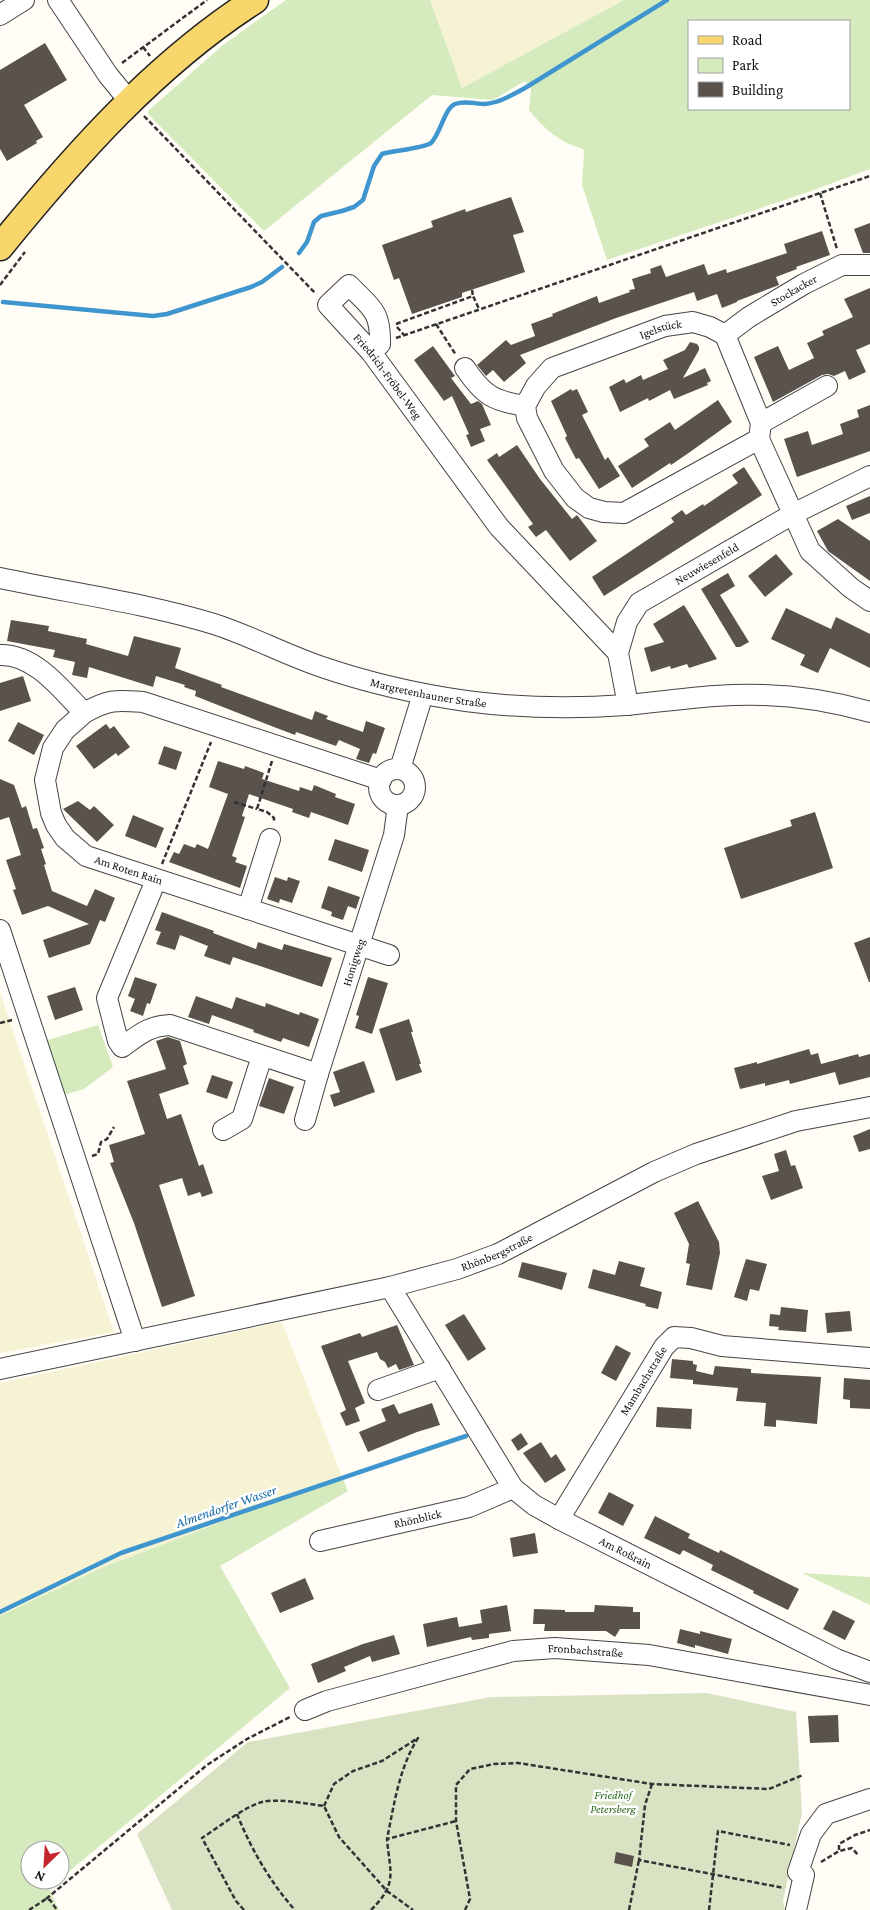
<svg xmlns="http://www.w3.org/2000/svg" width="870" height="1910" font-family="'Crimson Pro',serif">
<style>
.farmland{fill:#f6f3d4}
.green{fill:#d5ebbd;fill-rule:evenodd}
.cemetery{fill:#d9e3c4}
.lines{fill:none;stroke-linecap:round;stroke-linejoin:round}
.stream{stroke:#3f96cf;stroke-width:4.5}
.building{fill:#5a524d}
.minor-casing{stroke:#444;stroke-width:22}
.major-casing{stroke:#222;stroke-width:29}
.path{stroke:#333;stroke-width:2.5;stroke-dasharray:5 2.5;stroke-linecap:butt}
.minor{stroke:#fff;stroke-width:20}
.major{stroke:#f9d66b;stroke-width:26}
.labels{text-anchor:middle;dominant-baseline:central;stroke-width:5;stroke-linejoin:round;paint-order:stroke}
.street-label{font-size:12px;fill:#111;stroke:#fff}
.park-label{font-size:12px;font-style:italic;fill:#2f6b1f;stroke:#fff}
.water-label{font-size:14px;font-style:italic;fill:#1768a6;stroke:#fff}
</style>
<rect width="100%" height="100%" fill="#fffdf5"/>
<g class="farmland">
<polygon points="430,0 624,0 462,88"/>
<polygon points="0,992 114,1332 0,1353"/>
<polygon points="282,1322 343,1479 271,1503 101,1568 0,1616 0,1383"/>
</g>
<g class="green">
<path d="M286 0H430L462 88 624 0H870V169L811 191 607 260 582 185 584 152 583 149C559 142 544 129 529 110L531 88 525 81 493 100 432 95 264 231 148 114V111L223 45ZM689 21H849V109H689Z"/>
<polygon points="98,1025 113,1067 84,1089 60,1096 41,1042"/>
<polygon points="343,1479 348,1491 220,1566 290,1688 60,1879 60,1850 30,1850 30,1880 59,1880 49,1889 59,1910 0,1910 0,1616 101,1568 271,1503"/>
<polygon points="802,1573 870,1577 870,1605"/>
</g>
<polygon class="cemetery" points="707,1693 796,1712 802,1812 783,1901 785,1910 172,1910 137,1834 248,1742 491,1697"/>
<g class="lines">
<g class="stream">
<path d="M299 253 307 242 314 222 321 216 342 211 354 207 363 200 374 166 382 154C392 151 425 148 431 143 441 133 444 109 455 104 465 100 475 104 485 104 499 103 512 95 525 88L667 0"/>
<polyline points="3,302 153,316 167,314 251,287 262,282 282,267"/>
<polyline points="0,1612 121,1553 466,1436"/>
</g>
</g>
<g class="building">
<polygon points="45,43 67,80 24,105 43,137 36,141 37,143 7,161 0,149 0,70"/>
<polygon points="511,197 524,232 513,235 525,272 462,293 462,297 412,314 399,278 394,280 382,245 433,227 431,221 465,209 466,212"/>
<polygon points="870,223 870,253 863,253 854,229"/>
<polygon points="822,231 830,255 796,267 797,269 776,277 779,285 737,301 737,302 722,308 717,294 697,301 694,292 616,318 520,355 526,363 504,382 493,370 486,376 477,365 506,340 511,345 535,336 531,324 553,316 552,314 597,296 599,303 630,292 629,290 635,289 632,279 651,273 650,269 661,265 666,277 704,264 708,275 726,269 727,273 787,253 784,244"/>
<polygon points="870,288 870,344 856,350 866,372 849,380 845,371 834,376 828,374 822,375 773,402 754,357 778,346 789,370 814,358 807,343 824,335 822,331 853,317 844,299"/>
<polygon points="690,342 697,344 699,347 699,350 683,378 705,368 711,381 707,383 708,385 674,399 670,390 649,401 648,398 620,412 609,387 624,379 626,383 641,375 643,380 668,369 663,360 685,350"/>
<polygon points="433,346 455,376 451,378 471,404 478,401 482,404 491,425 480,429 485,441 471,447 466,435 469,434 452,396 444,401 414,360"/>
<polygon points="571,389 572,391 577,389 588,412 582,415 605,460 608,457 620,476 599,489 579,458 576,459 565,438 567,436 551,401"/>
<polygon points="718,400 732,422 690,452 671,465 670,463 632,488 618,466 649,446 644,439 670,422 675,430"/>
<polygon points="870,405 870,451 797,477 784,439 808,431 812,445 843,434 840,424 859,417 857,410"/>
<polygon points="517,445 540,479 572,519 577,515 597,541 570,561 546,530 536,537 528,527 533,524 487,460 497,453 499,457"/>
<polygon points="744,467 762,495 604,596 592,577 674,522 671,518 682,510 686,515 703,504 704,506 738,483 732,475"/>
<polygon points="870,496 870,513 852,520 846,506"/>
<polygon points="838,519 870,541 870,581 828,551 817,531"/>
<polygon points="776,554 793,574 765,597 748,576"/>
<polygon points="728,573 735,586 720,595 749,642 740,647 736,647 701,589"/>
<polygon points="684,605 717,659 689,668 687,664 671,669 670,666 651,672 644,648 664,642 653,624"/>
<polygon points="786,608 831,629 836,617 870,634 870,668 830,648 818,673 800,665 805,655 771,639"/>
<polygon points="11,620 49,626 48,631 87,639 86,644 128,656 134,636 181,648 175,668 222,685 221,687 312,720 315,711 328,716 326,719 363,732 366,721 385,728 376,754 373,753 369,763 356,759 360,749 339,740 336,746 296,732 295,735 274,727 195,696 196,691 184,687 185,685 156,676 153,687 89,667 87,678 72,675 75,662 53,657 55,650 7,641"/>
<polygon points="23,676 31,701 0,711 0,683"/>
<polygon points="18,722 44,735 34,755 8,741"/>
<polygon points="106,724 110,729 114,726 130,747 118,756 116,753 94,769 76,746"/>
<polygon points="164,746 182,752 176,770 158,764"/>
<polygon points="218,761 244,769 245,766 264,773 262,779 299,791 300,787 312,791 314,785 336,794 335,797 355,804 348,825 311,812 309,818 292,812 293,809 249,794 242,816 245,817 232,856 237,858 235,862 247,866 240,888 169,862 174,852 179,854 184,844 195,848 197,844 208,849 228,794 209,787"/>
<polygon points="0,779 14,785 22,808 26,806 33,829 37,828 44,848 41,849 46,864 44,865 52,891 87,906 95,889 115,898 105,922 100,920 90,944 49,958 43,940 89,924 48,906 22,915 13,890 16,889 6,860 21,855 9,817 0,820"/>
<polygon points="78,801 90,810 94,806 114,825 97,842 63,809"/>
<polygon points="815,812 833,868 741,899 724,848 792,826 790,820"/>
<polygon points="133,815 164,828 156,848 125,836"/>
<polygon points="335,839 369,850 362,872 328,860"/>
<polygon points="275,877 287,881 288,877 300,881 292,903 280,899 279,903 267,899"/>
<polygon points="328,886 360,897 356,909 348,906 343,920 331,916 332,912 321,908"/>
<polygon points="162,912 214,931 213,933 256,949 258,942 282,950 284,944 332,958 322,987 233,957 230,965 204,956 208,946 180,935 175,950 156,944 161,932 155,930"/>
<polygon points="870,937 870,982 869,982 854,943"/>
<polygon points="135,977 157,984 150,1004 147,1003 143,1016 130,1011 135,999 128,996"/>
<polygon points="368,977 388,983 372,1034 355,1028 359,1016 356,1015"/>
<polygon points="75,987 83,1010 55,1020 47,996"/>
<polygon points="196,996 232,1009 236,997 265,1007 266,1003 299,1015 300,1012 319,1019 309,1047 283,1038 281,1042 253,1032 254,1030 212,1015 209,1024 188,1017"/>
<polygon points="409,1019 413,1032 411,1032 421,1064 419,1064 422,1072 396,1081 379,1029"/>
<polygon points="168,1037 180,1041 187,1064 183,1066 189,1084 159,1094 167,1119 181,1114 199,1166 203,1164 213,1193 202,1197 200,1192 188,1196 182,1178 159,1185 195,1296 162,1307 134,1223 110,1163 114,1162 109,1145 145,1134 127,1081 166,1069 156,1041"/>
<polygon points="809,1049 811,1055 818,1053 821,1064 858,1054 859,1057 870,1054 870,1077 839,1085 835,1072 790,1084 789,1080 765,1086 765,1083 740,1089 734,1068 757,1062 757,1064"/>
<polygon points="364,1061 375,1092 334,1107 330,1095 340,1092 333,1072"/>
<polygon points="212,1075 233,1082 227,1099 206,1092"/>
<polygon points="269,1078 294,1087 284,1114 259,1106"/>
<polygon points="870,1129 870,1149 859,1152 853,1136"/>
<polygon points="786,1150 791,1166 795,1165 803,1188 771,1200 762,1176 779,1171 774,1154"/>
<polygon points="698,1201 719,1242 720,1253 712,1290 686,1285 690,1264 686,1263 689,1244 674,1213"/>
<polygon points="746,1259 767,1264 759,1291 750,1289 747,1301 734,1297"/>
<polygon points="619,1261 645,1268 640,1286 662,1292 658,1309 645,1306 646,1304 588,1288 593,1269 615,1275"/>
<polygon points="522,1262 567,1273 562,1290 518,1277"/>
<polygon points="781,1307 808,1310 806,1332 778,1330 779,1327 769,1326 770,1314 780,1315"/>
<polygon points="850,1311 852,1331 827,1333 825,1313"/>
<polygon points="464,1314 486,1349 468,1361 445,1325"/>
<polygon points="397,1325 414,1365 399,1370 396,1364 388,1368 385,1362 380,1359 377,1352 348,1361 365,1403 355,1408 360,1421 346,1426 340,1413 346,1410 321,1346 360,1333 362,1337"/>
<polygon points="616,1345 631,1353 616,1381 601,1373"/>
<polygon points="672,1359 693,1361 693,1364 697,1365 696,1371 713,1375 715,1366 751,1369 751,1373 821,1377 817,1424 776,1420 776,1427 764,1426 766,1403 736,1401 738,1388 693,1384 693,1380 670,1378"/>
<polygon points="844,1378 870,1380 870,1409 850,1408 850,1400 843,1399"/>
<polygon points="432,1403 440,1425 417,1432 368,1452 359,1432 386,1421 381,1409 394,1404 399,1414"/>
<polygon points="657,1407 692,1409 691,1429 656,1427"/>
<polygon points="521,1433 528,1444 518,1451 511,1440"/>
<polygon points="541,1442 551,1458 556,1454 566,1470 545,1483 523,1453"/>
<polygon points="609,1492 634,1505 623,1526 598,1513"/>
<polygon points="655,1516 690,1534 688,1538 719,1553 720,1550 799,1589 788,1610 753,1593 754,1591 711,1570 713,1565 683,1550 680,1555 644,1538"/>
<polygon points="535,1533 538,1553 513,1557 510,1538"/>
<polygon points="305,1578 314,1599 280,1613 271,1593"/>
<polygon points="507,1605 511,1631 489,1634 489,1638 472,1640 471,1637 427,1647 423,1624 457,1617 459,1627 482,1623 480,1610"/>
<polygon points="595,1605 633,1607 633,1612 640,1612 640,1629 620,1629 615,1637 606,1631 544,1631 545,1624 533,1624 534,1609 565,1610 565,1612 594,1612"/>
<polygon points="833,1610 855,1621 845,1640 823,1629"/>
<polygon points="680,1629 700,1634 700,1631 732,1639 728,1654 695,1645 695,1648 677,1643"/>
<polygon points="394,1635 400,1654 372,1662 370,1656 344,1667 346,1671 318,1683 311,1664 363,1644"/>
<polygon points="838,1715 839,1742 810,1743 808,1716"/>
<polygon points="616,1852 634,1856 632,1867 614,1863"/>
</g>
<g class="lines">
<defs>
<g id="minor">
<polyline points="58,0 108,75 130,102"/>
<polyline points="0,15 24,0"/>
<path id="s1" d="M725 335 749 317 804 284 842 265H870"/>
<path id="s2" d="M371 352 380 344C381 310 370 307 349 285L328 305 371 352 499 527 618 653"/>
<path d="M465 368C483 395 493 401 525 406"/>
<polyline points="761,423 827,386"/>
<path id="s3" d="M759 439 624 513 604 512 589 508 575 498 554 471 527 418 525 406 536 386 552 368 665 326 693 322 710 327 725 335 761 423 759 439 810 551 851 588 870 601"/>
<path id="s4" d="M0 578C71 593 145 603 214 624 251 636 286 655 322 667 369 683 417 694 466 701 519 708 572 709 626 705 672 701 718 693 764 695 801 696 835 702 870 712"/>
<path d="M0 655C35 654 62 690 84 713 109 699 116 700 143 702L381 780"/>
<path id="s5" d="M628 705 618 653 627 622 639 603 793 514 870 476"/>
<path id="s6" d="M84 713 65 730 53 748 45 780 51 813 56 825 65 838 86 856 389 955"/>
<polyline points="400,769 423,694"/>
<circle cx="397" cy="787" r="18"/>
<path d="M156 880 107 998 118 1041 122 1047C139 1035 148 1026 170 1025L318 1074"/>
<polyline points="248,909 270,839"/>
<polyline points="0,930 135,1341"/>
<path id="s7" d="M305 1120 318 1074 394 835 398 805"/>
<polyline points="223,1130 242,1119 262,1056"/>
<path id="s8" d="M390 1287 513 1488 534 1505 559 1519 836 1659 870 1672"/>
<path id="s9" d="M0 1369 390 1287 457 1269 498 1254 654 1172 696 1154 796 1121 870 1107"/>
<polyline points="378,1390 440,1368"/>
<path id="s10" d="M559 1519 664 1347 674 1337 691 1338 722 1346 870 1358"/>
<path id="s11" d="M320 1541 469 1507 513 1488"/>
<path id="s12" d="M305 1710 327 1701 513 1651 555 1648 649 1655 870 1695"/>
<polyline points="796,1910 804,1875 798,1872 811,1834 826,1814 870,1799"/>
</g>
<path id="major" d="M0 247C74 156 155 64 255 0"/>
</defs>
<use href="#minor" class="minor-casing"/>
<use href="#major" class="major-casing"/>
<g class="path">
<polyline points="143,47 150,56"/>
<polyline points="122,63 207,0"/>
<polyline points="144,116 316,294"/>
<polyline points="820,193 837,249"/>
<polyline points="0,285 25,252"/>
<polyline points="472,290 473,296"/>
<polyline points="396,324 473,296 479,309"/>
<polyline points="436,324 456,355"/>
<polyline points="397,327 404,335"/>
<polyline points="396,338 870,176"/>
<polyline points="272,761 257,809 267,812 274,818 274,823"/>
<polyline points="234,802 257,809"/>
<polyline points="162,864 211,742"/>
<polyline points="0,1023 12,1020"/>
<polyline points="92,1156 98,1154 101,1142 107,1139 114,1127"/>
<polyline points="652,1784 645,1805 639,1860 784,1888"/>
<path d="M324 1806 334 1784 353 1771 382 1761 418 1738C399 1768 394 1805 387 1839"/>
<path d="M237 1814C251 1849 270 1882 295 1910"/>
<polyline points="839,1850 839,1844 855,1835 870,1830"/>
<polyline points="821,1862 839,1851 852,1848 858,1855"/>
<polyline points="46,1899 207,1765 247,1739 290,1717"/>
<polyline points="29,1910 46,1899 50,1900 57,1910"/>
<path d="M244 1910 236 1901 202 1838C219 1827 244 1807 262 1802 279 1798 307 1804 324 1806L339 1837 387 1891 413 1910"/>
<path d="M371 1910C398 1883 390 1874 387 1839L456 1821"/>
<polyline points="465,1910 470,1899 456,1821 456,1785 470,1769 494,1764 518,1763 652,1784 769,1789 803,1775"/>
<polyline points="629,1910 639,1860"/>
<polyline points="709,1910 718,1831 790,1845"/>
</g>
<use href="#minor" class="minor"/>
<use href="#major" class="major"/>
</g>
<g class="labels">
<g class="street-label">
<text stroke="none"><textPath href="#s1" startOffset="82">Stockacker</textPath></text>
<text stroke="none"><textPath href="#s3" startOffset="475">Igelstück</textPath></text>
<text stroke="none"><textPath href="#s2" startOffset="204">Friedrich-Fröbel-Weg</textPath></text>
<text stroke="none"><textPath href="#s5" startOffset="186">Neuwiesenfeld</textPath></text>
<text stroke="none"><textPath href="#s4" startOffset="445">Margretenhauner Straße</textPath></text>
<text stroke="none"><textPath href="#s6" startOffset="215">Am Roten Rain</textPath></text>
<text stroke="none"><textPath href="#s7" startOffset="165">Honigweg</textPath></text>
<text stroke="none"><textPath href="#s9" startOffset="511">Rhönbergstraße</textPath></text>
<text stroke="none"><textPath href="#s10" startOffset="162">Mambachstraße</textPath></text>
<text stroke="none"><textPath href="#s11" startOffset="100">Rhönblick</textPath></text>
<text stroke="none"><textPath href="#s8" startOffset="366">Am Roßrain</textPath></text>
<text stroke="none"><textPath href="#s12" startOffset="289">Fronbachstraße</textPath></text>
</g>
<g class="park-label">
<text x="613" y="1795">Friedhof<tspan x="613" dy="14">Petersberg</tspan></text>
</g>
<g class="water-label">
<text transform="translate(226 1506) rotate(-19)">Almendorfer Wasser</text>
</g>
</g>
<rect x="688" y="20" width="162" height="90" fill="#ffffff" stroke="#a0a0a0"/>
<rect x="698" y="36" width="25" height="8" fill="#f9d66b" stroke="#a0a0a0"/>
<text x="732" y="45" font-size="15" fill="#111111">Road</text>
<rect x="698" y="58" width="25" height="15" fill="#d5ebbd" stroke="#a0a0a0"/>
<text x="732" y="70" font-size="15" fill="#111111">Park</text>
<rect x="698" y="82" width="25" height="15" fill="#5a524d" stroke="#a0a0a0"/>
<text x="732" y="95" font-size="15" fill="#111111">Building</text>
<g transform="translate(45 1865) rotate(205)"><circle r="24" fill="#ffffff" stroke="#a0a0a0"/>
<path d="M0-4L9 19L0 12L-9 19Z" fill="#c4262e"/>
<text y="-8" font-size="14" font-weight="bold" text-anchor="middle" fill="#111111">N</text>
</g>
</svg>
